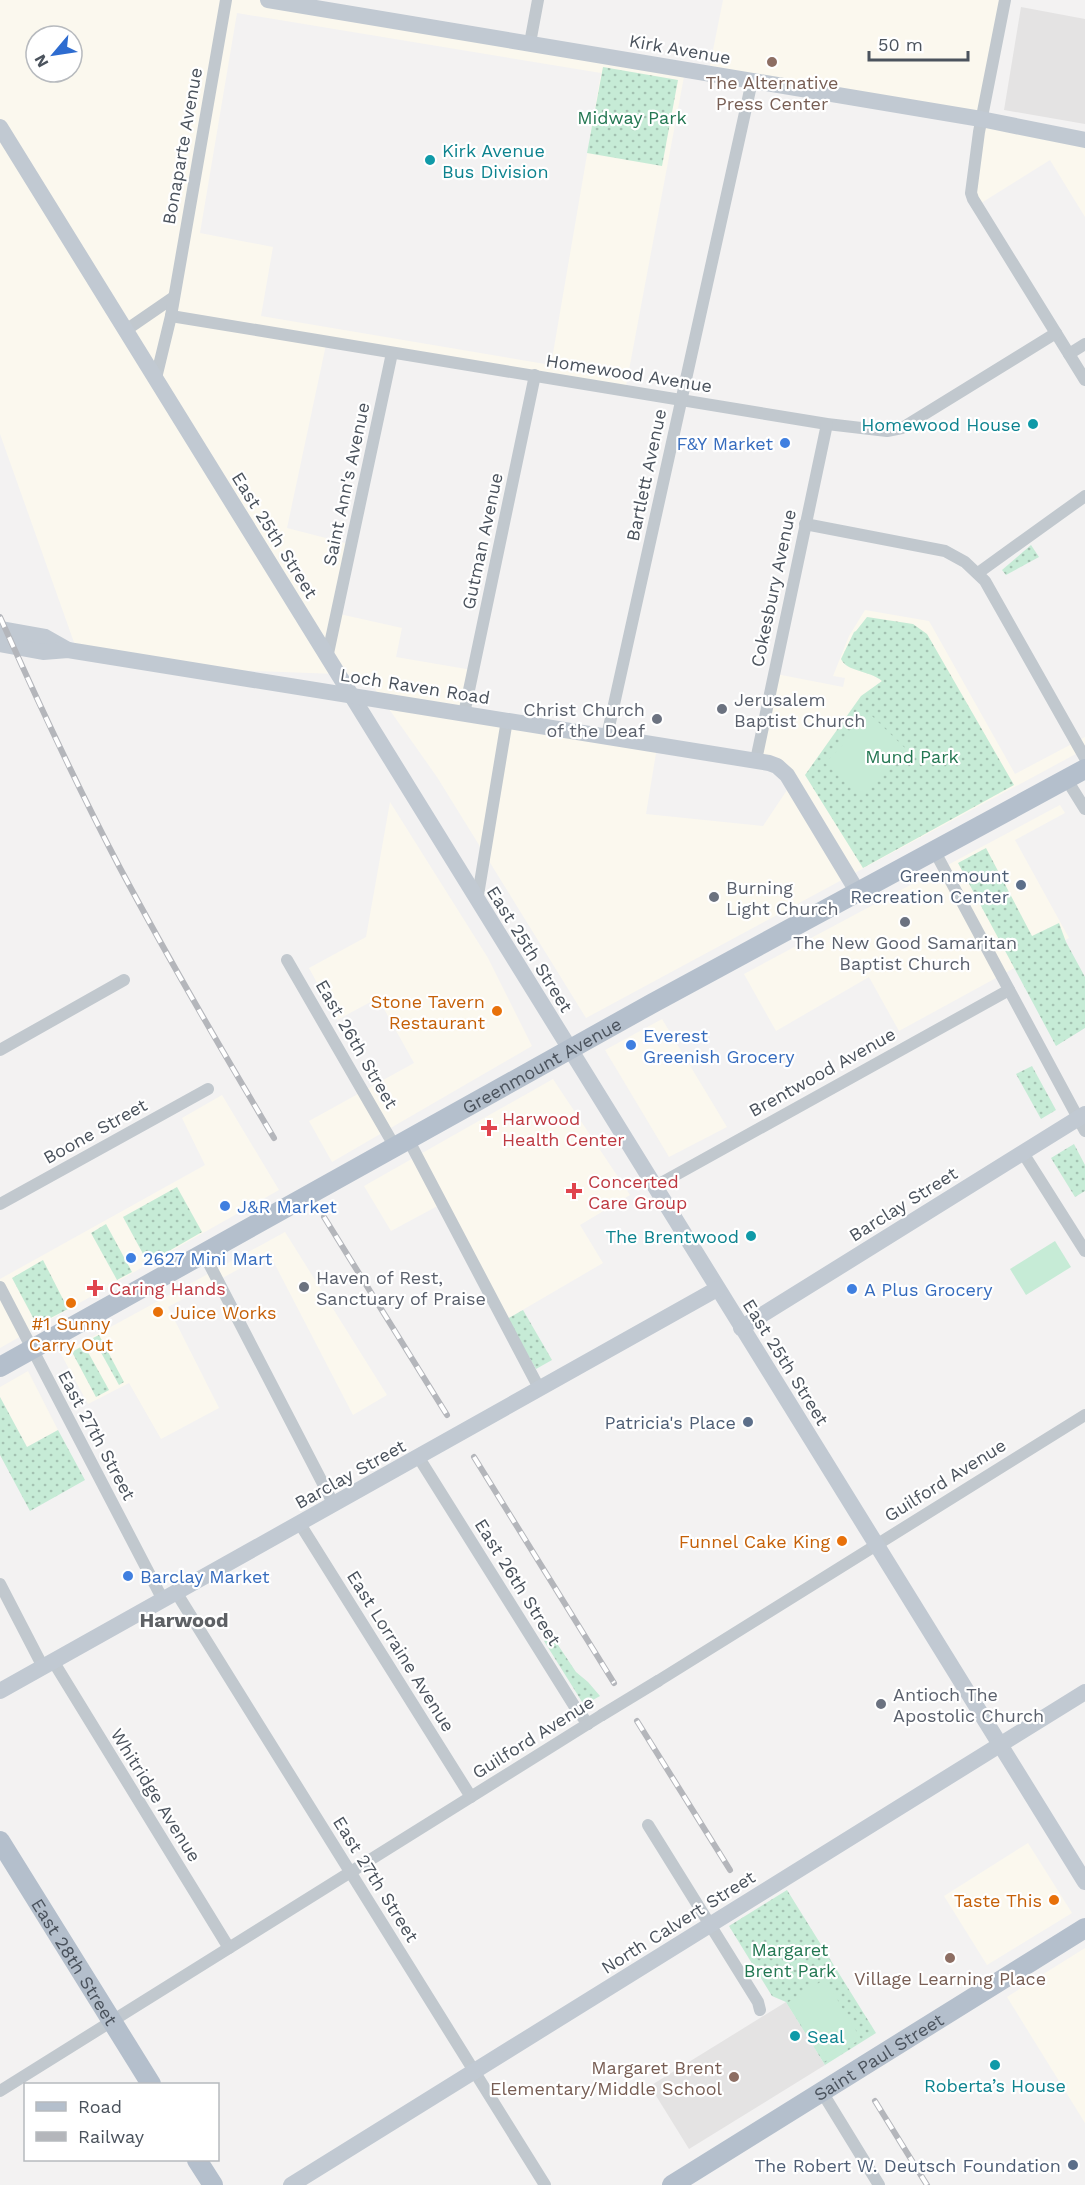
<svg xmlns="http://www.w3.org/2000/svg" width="1085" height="2185" font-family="'Work Sans',sans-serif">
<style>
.commercial{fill:#fbf8ee;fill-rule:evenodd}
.education{fill:#e4e3e3}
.grass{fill:url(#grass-dots)}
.garden{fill:#c6ebd6}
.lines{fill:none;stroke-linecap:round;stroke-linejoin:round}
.street{stroke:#c1c8ce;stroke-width:12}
.secondary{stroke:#c1c9d2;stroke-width:16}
.primary{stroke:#b4bfcc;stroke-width:20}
.rail-casing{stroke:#b4b6bb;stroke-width:6}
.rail{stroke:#fff;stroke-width:4;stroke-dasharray:11;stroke-linecap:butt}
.street-bridge{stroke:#c1c8ce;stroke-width:12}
.education-dot{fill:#8d6e63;stroke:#fff;stroke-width:2}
.culture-dot{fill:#0f9aa8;stroke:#fff;stroke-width:2}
.shop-dot{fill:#3f7fe0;stroke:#fff;stroke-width:2}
.worship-dot{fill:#6b7280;stroke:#fff;stroke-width:2}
.service-dot{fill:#5c6f8a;stroke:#fff;stroke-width:2}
.food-dot{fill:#e8710a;stroke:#fff;stroke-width:2}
.health-dot{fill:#e0444e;stroke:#fff;stroke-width:2}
.labels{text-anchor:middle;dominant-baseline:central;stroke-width:4.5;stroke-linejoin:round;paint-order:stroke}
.street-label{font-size:18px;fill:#4b535d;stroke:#fff}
.education-label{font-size:18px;fill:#785e54;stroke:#fff}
.park-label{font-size:18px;fill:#237752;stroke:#fff}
.culture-label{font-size:18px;fill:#0d838f;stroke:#fff;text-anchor:start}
.shop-label{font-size:18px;fill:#366cbe;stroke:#fff;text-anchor:start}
.worship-label{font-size:18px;fill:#5b616d;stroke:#fff;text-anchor:start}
.service-label{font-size:18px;fill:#4e5e75;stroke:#fff;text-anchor:end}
.food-label{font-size:18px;fill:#c56008;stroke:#fff;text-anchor:end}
.health-label{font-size:18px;fill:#be3a42;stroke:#fff;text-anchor:start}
.neighbourhood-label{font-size:20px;font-weight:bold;fill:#5e6165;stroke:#fff}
</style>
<defs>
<pattern id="grass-dots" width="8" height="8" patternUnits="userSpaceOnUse" patternTransform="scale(1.5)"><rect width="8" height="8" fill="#c6ebd6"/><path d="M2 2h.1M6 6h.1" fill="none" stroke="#a3c1b1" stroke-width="1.8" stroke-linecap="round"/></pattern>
</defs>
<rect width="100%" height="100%" fill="#f3f2f2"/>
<g class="commercial">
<path d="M0 0H272L686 66 626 386 327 340 287 528 353 545 335 613 402 628 396 657 478 671 469 711 658 741 646 814 763 826 791 784 759 758 776 674 843 687 845 678 833 676 849 636 865 610 929 621 1015 774 1085 737V749L586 1018 437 777 365 675 200 669 76 648 0 434ZM237 13 601 73 551 365 261 316 273 247 200 233ZM36 36H72V72H36Z"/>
<polygon points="723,0 1004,0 984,119 1085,140 1085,217 1050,160 978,205 971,191 984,122 709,70"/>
<polygon points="390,802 488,958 532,1046 332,1162 309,1121 414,1063 378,998 337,1020 309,968 366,937"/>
<polygon points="1060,805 1065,813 1015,840 1069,938 899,1031 869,977 776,1031 744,974"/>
<polygon points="662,1019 727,1127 669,1157 605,1050"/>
<polygon points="553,1079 630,1195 580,1225 603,1263 507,1319 445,1202 391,1231 364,1186"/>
<polygon points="222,1095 279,1190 0,1348 0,1279 205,1165 182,1118"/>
<polygon points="285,1232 387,1395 353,1415 269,1253 168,1307 219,1408 161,1439 129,1383 88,1404 61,1354"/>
<polygon points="28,1371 58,1430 27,1447 0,1397 0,1387"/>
<polygon points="1028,1843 1072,1913 987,1965 944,1896"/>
<polygon points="1085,1948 1085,2123 1007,1997"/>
</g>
<g class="education">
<polygon points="1021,7 1085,19 1085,124 1004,110"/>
<polygon points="786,2002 825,2065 689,2149 650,2086"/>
</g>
<g class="grass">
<polygon points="603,67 678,80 662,166 587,153"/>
<polygon points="1031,545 1039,557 1006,575 1002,570"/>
<path d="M867 617 913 624 927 634 1014 785 863 868 805 775 861 696 882 681C869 670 847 672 841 659L854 632 856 631Z"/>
<polygon points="986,848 1032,936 1059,923 1066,942 1085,977 1085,1028 1056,1046 958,863"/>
<polygon points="1032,1066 1056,1110 1041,1119 1016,1074"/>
<polygon points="1074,1144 1085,1165 1085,1191 1075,1197 1051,1158"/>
<polygon points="177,1187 202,1232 148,1263 123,1217"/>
<polygon points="106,1224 132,1272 117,1280 91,1233"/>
<polygon points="43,1260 68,1309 37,1325 12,1278"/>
<polygon points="523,1310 552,1360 536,1369 507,1319"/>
<polygon points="99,1335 124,1382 119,1385 93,1338"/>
<polygon points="84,1345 109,1390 96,1397 72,1352"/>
<polygon points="0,1397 27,1447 58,1430 85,1480 30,1511 0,1455"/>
<polygon points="552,1636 576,1672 588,1682 600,1696 584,1705 544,1641"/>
<polygon points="787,1890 876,2033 825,2065 786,2002 772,1996 729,1926"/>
</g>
<g class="garden">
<polygon points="871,715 907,750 861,798 825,763"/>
<polygon points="1055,1241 1071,1267 1026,1295 1010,1269"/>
<polygon points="825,1979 861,2039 824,2062 787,2003"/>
</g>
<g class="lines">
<g class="street">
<polyline points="1005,0 979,132 971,193 973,199 1085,380"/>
<polyline points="530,43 538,0"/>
<polyline points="171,316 827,424 887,431 902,428 1056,333"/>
<polyline points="126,330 174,297"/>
<polyline points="1069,354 1085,344"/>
<polyline points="156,378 171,316 226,0"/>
<polyline points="805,524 945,551 965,562 985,581 1085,758"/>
<polyline points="978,573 1085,496"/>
<polyline points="327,658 392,353"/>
<polyline points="464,714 535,375"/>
<polyline points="607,736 752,81"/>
<polyline points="756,760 827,424"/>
<polyline points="1067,780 1085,809"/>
<polyline points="934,850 1085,1131"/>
<polyline points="477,901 507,720"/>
<polyline points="287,960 395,1147"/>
<polyline points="0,1050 124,980"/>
<polyline points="408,1139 539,1388"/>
<polyline points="1023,1153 1085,1251"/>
<polyline points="654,1187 1009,990"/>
<polyline points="0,1204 208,1089"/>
<polyline points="204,1254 334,1505"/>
<polyline points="0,1287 163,1600"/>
<polyline points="419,1458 575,1707 588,1724"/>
<polyline points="300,1524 471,1797"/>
<polyline points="0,1584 43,1667"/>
<polyline points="176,1592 545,2185"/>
<polyline points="53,1661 229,1948"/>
<polyline points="658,1681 1085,1415"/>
<polyline points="648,1825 758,2002 760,2010"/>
<polyline points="0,2091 602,1715"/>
<polyline points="822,2092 879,2185"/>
</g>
<g class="secondary">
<polyline points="268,0 981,119 1085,140"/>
<polyline points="0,127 1085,1882"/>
<polyline points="0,629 45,637 68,650"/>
<polyline points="0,644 43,652 68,650 769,763 777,766 787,775 857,891"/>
<polyline points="741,1328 1085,1114"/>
<polyline points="0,1691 717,1289"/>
<polyline points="291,2185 1085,1692"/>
</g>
<g class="primary">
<path id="s1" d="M0 1367 653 1003 1085 769"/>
<path id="s2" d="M0 1841 151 2084"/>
<polyline points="197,2160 213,2185"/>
<path id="s3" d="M672 2185 1085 1928"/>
</g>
<defs>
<g id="rail">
<path d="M0 617C38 702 77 786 120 868 169 960 221 1049 274 1138"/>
<polyline points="324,1217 447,1415"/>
<polyline points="474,1457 614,1683"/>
<polyline points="637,1721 730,1870"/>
<polyline points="875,2101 927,2185"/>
</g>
</defs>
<use href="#rail" class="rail-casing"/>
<use href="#rail" class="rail"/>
<polyline class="street-bridge" points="602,1715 658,1681"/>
</g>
<g class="education-dot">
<circle cx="772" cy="62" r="6"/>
<circle cx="950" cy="1958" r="6"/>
<circle cx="734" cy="2077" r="6"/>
</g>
<g class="culture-dot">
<circle cx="430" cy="160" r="6"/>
<circle cx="1033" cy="424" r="6"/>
<circle cx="751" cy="1236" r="6"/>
<circle cx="795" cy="2036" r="6"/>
<circle cx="995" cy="2065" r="6"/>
</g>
<g class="shop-dot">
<circle cx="785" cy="443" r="6"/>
<circle cx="631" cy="1045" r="6"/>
<circle cx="225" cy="1206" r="6"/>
<circle cx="131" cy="1258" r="6"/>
<circle cx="852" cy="1289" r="6"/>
<circle cx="128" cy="1576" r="6"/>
</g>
<g class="worship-dot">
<circle cx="722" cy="709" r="6"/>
<circle cx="657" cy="719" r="6"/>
<circle cx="714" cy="897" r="6"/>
<circle cx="905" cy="922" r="6"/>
<circle cx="304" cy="1287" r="6"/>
<circle cx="881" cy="1704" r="6"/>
</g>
<g class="service-dot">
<circle cx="1021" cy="885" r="6"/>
<circle cx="748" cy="1422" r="6"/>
<circle cx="1073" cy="2165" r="6"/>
</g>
<g class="food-dot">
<circle cx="497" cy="1011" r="6"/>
<circle cx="71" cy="1303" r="6"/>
<circle cx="158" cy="1312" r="6"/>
<circle cx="842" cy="1541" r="6"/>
<circle cx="1054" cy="1900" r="6"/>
</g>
<g class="health-dot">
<path d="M486 1119h6v6h6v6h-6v6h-6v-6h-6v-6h6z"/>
<path d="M571 1182h6v6h6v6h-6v6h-6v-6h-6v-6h6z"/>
<path d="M92 1279h6v6h6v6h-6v6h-6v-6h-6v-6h6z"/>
</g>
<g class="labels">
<g class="street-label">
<text transform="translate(680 49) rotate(10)">Kirk Avenue</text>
<text transform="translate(182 146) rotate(-80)">Bonaparte Avenue</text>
<text transform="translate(629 373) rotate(9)">Homewood Avenue</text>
<text transform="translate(646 475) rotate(-78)">Bartlett Avenue</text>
<text transform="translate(346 484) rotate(-78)">Saint Ann's Avenue</text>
<text transform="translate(275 535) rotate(58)">East 25th Street</text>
<text transform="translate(482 541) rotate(-78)">Gutman Avenue</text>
<text transform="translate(773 588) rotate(-78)">Cokesbury Avenue</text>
<text transform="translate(415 686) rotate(9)">Loch Raven Road</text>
<text transform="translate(530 949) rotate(58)">East 25th Street</text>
<text transform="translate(357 1044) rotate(60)">East 26th Street</text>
<text stroke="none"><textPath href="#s1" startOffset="620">Greenmount Avenue</textPath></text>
<text transform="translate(822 1072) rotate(-29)">Brentwood Avenue</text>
<text transform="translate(95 1131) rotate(-29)">Boone Street</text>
<text transform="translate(903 1204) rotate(-32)">Barclay Street</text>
<text transform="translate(786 1362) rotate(58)">East 25th Street</text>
<text transform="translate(97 1435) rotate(62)">East 27th Street</text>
<text transform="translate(350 1474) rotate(-29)">Barclay Street</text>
<text transform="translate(945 1480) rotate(-32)">Guilford Avenue</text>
<text transform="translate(518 1582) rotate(58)">East 26th Street</text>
<text transform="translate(401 1651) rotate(58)">East Lorraine Avenue</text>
<text transform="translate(533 1737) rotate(-32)">Guilford Avenue</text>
<text transform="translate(156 1795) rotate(58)">Whitridge Avenue</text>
<text transform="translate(376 1879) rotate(58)">East 27th Street</text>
<text transform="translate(678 1922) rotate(-32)">North Calvert Street</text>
<text stroke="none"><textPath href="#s2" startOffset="142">East 28th Street</textPath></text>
<text stroke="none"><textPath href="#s3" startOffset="243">Saint Paul Street</textPath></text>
</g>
<g class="education-label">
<text x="772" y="82">The Alternative<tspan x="772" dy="21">Press Center</tspan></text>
<text x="950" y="1978">Village Learning Place</text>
<text x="722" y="2067" text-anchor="end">Margaret Brent<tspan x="722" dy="21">Elementary/Middle School</tspan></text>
</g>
<g class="park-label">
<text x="632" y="117">Midway Park</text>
<text x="912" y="756">Mund Park</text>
<text x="790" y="1949">Margaret<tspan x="790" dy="21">Brent Park</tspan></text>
</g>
<g class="culture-label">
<text x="442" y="150">Kirk Avenue<tspan x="442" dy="21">Bus Division</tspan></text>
<text x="1021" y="424" text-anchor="end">Homewood House</text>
<text x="739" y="1236" text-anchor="end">The Brentwood</text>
<text x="807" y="2036">Seal</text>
<text x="995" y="2085" text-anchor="middle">Roberta’s House</text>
</g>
<g class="shop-label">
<text x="773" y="443" text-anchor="end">F&amp;Y Market</text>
<text x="643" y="1035">Everest<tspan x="643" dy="21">Greenish Grocery</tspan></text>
<text x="237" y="1206">J&amp;R Market</text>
<text x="143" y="1258">2627 Mini Mart</text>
<text x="864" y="1289">A Plus Grocery</text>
<text x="140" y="1576">Barclay Market</text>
</g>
<g class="worship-label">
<text x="734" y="699">Jerusalem<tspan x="734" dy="21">Baptist Church</tspan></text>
<text x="645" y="709" text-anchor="end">Christ Church<tspan x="645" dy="21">of the Deaf</tspan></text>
<text x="726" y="887">Burning<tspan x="726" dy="21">Light Church</tspan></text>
<text x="905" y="942" text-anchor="middle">The New Good Samaritan<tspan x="905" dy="21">Baptist Church</tspan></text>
<text x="316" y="1277">Haven of Rest,<tspan x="316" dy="21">Sanctuary of Praise</tspan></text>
<text x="893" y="1694">Antioch The<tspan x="893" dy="21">Apostolic Church</tspan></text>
</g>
<g class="service-label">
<text x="1009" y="875">Greenmount<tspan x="1009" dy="21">Recreation Center</tspan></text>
<text x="736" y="1422">Patricia's Place</text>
<text x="1061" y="2165">The Robert W. Deutsch Foundation</text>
</g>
<g class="food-label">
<text x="485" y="1001">Stone Tavern<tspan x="485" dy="21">Restaurant</tspan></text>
<text x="170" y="1312" text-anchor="start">Juice Works</text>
<text x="71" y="1323" text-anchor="middle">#1 Sunny<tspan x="71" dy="21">Carry Out</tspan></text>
<text x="830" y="1541">Funnel Cake King</text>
<text x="1042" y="1900">Taste This</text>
</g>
<g class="health-label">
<text x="502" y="1118">Harwood<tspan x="502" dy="21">Health Center</tspan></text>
<text x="588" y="1181">Concerted<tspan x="588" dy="21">Care Group</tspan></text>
<text x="109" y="1288">Caring Hands</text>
</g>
<g class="neighbourhood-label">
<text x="184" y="1620">Harwood</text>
</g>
</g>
<rect x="24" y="2083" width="195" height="78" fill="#ffffff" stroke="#b7babe" stroke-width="1.5"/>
<rect x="36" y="2102" width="30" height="9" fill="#b4bfcc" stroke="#b7babe" stroke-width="1.5"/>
<text x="78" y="2113" font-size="18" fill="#4b535d">Road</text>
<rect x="36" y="2132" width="30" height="9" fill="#b4b6bb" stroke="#b7babe" stroke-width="1.5"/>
<text x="78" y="2143" font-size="18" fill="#4b535d">Railway</text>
<g transform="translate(54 54) rotate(241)"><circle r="28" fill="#ffffff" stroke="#b7babe" stroke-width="1.5"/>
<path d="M0-4.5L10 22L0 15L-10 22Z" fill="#2e6cd0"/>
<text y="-9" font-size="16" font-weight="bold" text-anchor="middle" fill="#4b535d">N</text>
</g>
<path d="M869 51v9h99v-9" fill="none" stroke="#4b535d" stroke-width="3"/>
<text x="878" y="51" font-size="18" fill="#4b535d" stroke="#ffffff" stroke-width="4.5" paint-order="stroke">50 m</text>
</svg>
